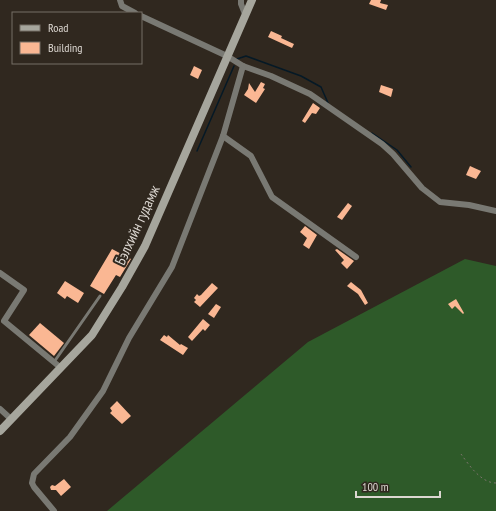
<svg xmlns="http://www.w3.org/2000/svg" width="496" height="511" font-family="'PT Sans Narrow',sans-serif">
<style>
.forest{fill:#2e5a29}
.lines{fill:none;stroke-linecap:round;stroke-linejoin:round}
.stream{stroke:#051926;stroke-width:1.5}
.building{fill:#fab793}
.path{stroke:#7b746c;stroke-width:1;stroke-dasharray:2 3;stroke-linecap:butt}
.lane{stroke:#797973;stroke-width:3}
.street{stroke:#797973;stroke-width:6}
.secondary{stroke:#a6a69d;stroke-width:8}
.labels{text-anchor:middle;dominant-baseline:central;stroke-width:4;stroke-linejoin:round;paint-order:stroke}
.street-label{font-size:15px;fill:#dcd7d1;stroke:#30281f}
</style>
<rect width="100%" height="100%" fill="#30281f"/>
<polygon class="forest" points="465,259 496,266 496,511 107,511 308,342"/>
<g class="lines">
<g class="stream">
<polyline points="237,59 246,56 301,76 321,87 328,103"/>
<polyline points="372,133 397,150 411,167"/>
<polyline points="197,151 234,66"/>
</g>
</g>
<g class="building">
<polygon points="371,0 381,0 380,3 388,5 386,10 369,4"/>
<polygon points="271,31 282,36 281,38 294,44 292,48 268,37"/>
<polygon points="194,66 202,70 198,79 190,75"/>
<polygon points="261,82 265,84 263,88 265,89 256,103 244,95 248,89 249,83 255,92"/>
<polygon points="381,85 393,89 391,97 379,92"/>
<polygon points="313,103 320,108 316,114 312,113 305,123 302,121"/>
<polygon points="470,166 481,171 476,179 466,175"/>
<polygon points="348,203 352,206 342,220 337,217"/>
<polygon points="305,226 317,235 309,249 303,245 307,238 300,232"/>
<polygon points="112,249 131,259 120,277 116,275 104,294 90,286"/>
<polygon points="337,249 354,261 347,269 341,263 344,260 335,250"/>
<polygon points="65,281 84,293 78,303 67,296 65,299 57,293"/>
<polygon points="351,282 361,290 368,303 365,305 358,294 347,286"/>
<polygon points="212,283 218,288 200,307 194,302 196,300 194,298 197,294 199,296 201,295"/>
<polygon points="456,299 464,313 463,314 455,306 452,309 448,304"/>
<polygon points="216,304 221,307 214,318 208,314"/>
<polygon points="203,319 210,325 205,331 203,329 192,341 188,337"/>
<polygon points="40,323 64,343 54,356 29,335"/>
<polygon points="164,335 167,337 168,335 180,345 181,344 188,348 183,355 160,340"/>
<polygon points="117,401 131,416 122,424 110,413 112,411 110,408"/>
<polygon points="64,479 71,487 61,496 56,490 51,490 50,487 52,485 55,486"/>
</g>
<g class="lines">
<path class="path" d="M461 454C469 465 481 483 496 483"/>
<polyline class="lane" points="54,362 100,296"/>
<g class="street">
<polyline points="120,0 122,6 135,13"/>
<polyline points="241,0 241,4 245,14"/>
<polyline points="141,16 227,56 243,66 271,76 310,94 382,144 393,154 422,188 440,202 469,205 496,211"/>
<polyline points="223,136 251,156 272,197 356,257"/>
<polyline points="0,273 24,290 4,321 61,368"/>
<polyline points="0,409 11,419"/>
<polyline points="54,511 34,487 32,483 34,474 70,437 103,391 129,338 172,267 223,136 243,66"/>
</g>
<polyline class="secondary" points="0,431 92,335 122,287 145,246 252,0"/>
</g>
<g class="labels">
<g class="street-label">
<text transform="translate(137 225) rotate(-65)">Бэлхийн гудамж</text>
</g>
</g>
<rect x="12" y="12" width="130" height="52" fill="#30281f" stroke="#756e66"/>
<rect x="20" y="25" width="20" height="6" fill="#a6a69d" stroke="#756e66"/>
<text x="48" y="32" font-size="12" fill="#dcd7d1">Road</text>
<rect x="20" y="42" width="20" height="12" fill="#fab793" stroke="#756e66"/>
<text x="48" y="52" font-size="12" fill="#dcd7d1">Building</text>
<path d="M356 491v6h84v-6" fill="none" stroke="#dcd7d1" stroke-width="2"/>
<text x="362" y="491" font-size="12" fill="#dcd7d1" stroke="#30281f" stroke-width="3" paint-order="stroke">100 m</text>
</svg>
